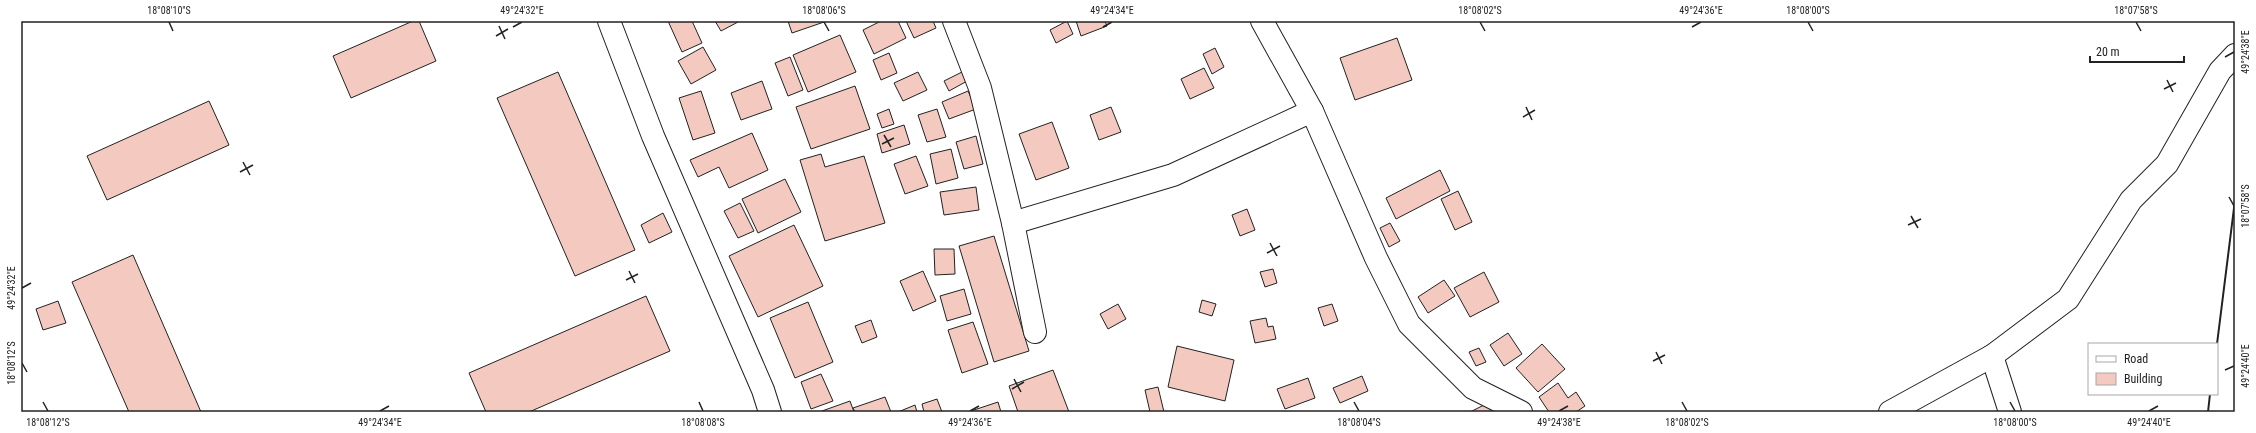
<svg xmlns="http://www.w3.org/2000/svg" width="2256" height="433" font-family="'Roboto Condensed',sans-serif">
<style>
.building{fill:#f3c9c0;stroke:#222}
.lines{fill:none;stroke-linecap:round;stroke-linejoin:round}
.minor-casing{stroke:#222;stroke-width:24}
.tertiary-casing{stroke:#222;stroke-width:24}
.minor{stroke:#fff;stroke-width:22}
.tertiary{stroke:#fff;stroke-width:22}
.wall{stroke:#222;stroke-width:2}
.ticks{fill:none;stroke:#222;stroke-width:1.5}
.neatline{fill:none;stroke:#222;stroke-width:1.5}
.ticks-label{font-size:10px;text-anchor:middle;fill:#222}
</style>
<rect width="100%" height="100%" fill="#fff"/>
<g class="building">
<polygon points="413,21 419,21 436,61 351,98 333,56"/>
<polygon points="668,21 692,21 702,43 682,52"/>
<polygon points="715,21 737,21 738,22 721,31"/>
<polygon points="788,21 827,21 792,33"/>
<polygon points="881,21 898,21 906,38 874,54 863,30"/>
<polygon points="906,21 933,21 936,28 914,38"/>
<polygon points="1067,21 1073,34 1056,43 1050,30"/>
<polygon points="1076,21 1105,21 1107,26 1081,36"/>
<polygon points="840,35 856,72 808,92 793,55"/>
<polygon points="1397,38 1412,80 1355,100 1340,58"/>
<polygon points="703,47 716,70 691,84 678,61"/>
<polygon points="1215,48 1224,67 1212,74 1203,54"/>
<polygon points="889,53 897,73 881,80 873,60"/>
<polygon points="790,57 803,90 788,96 775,63"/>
<polygon points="1204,68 1214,88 1190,99 1181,79"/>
<polygon points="964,71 969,80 949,91 944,81"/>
<polygon points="558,72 635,250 575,276 497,98"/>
<polygon points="918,72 927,90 903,101 894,83"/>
<polygon points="762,81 772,109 741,120 731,93"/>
<polygon points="855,86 870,129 811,149 796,107"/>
<polygon points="701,91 715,133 693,140 679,98"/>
<polygon points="968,91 976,109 949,119 942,102"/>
<polygon points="209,101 229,145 107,200 87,156"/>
<polygon points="1111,107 1121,132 1099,140 1090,115"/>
<polygon points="889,109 894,124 882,128 877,114"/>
<polygon points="937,109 946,137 927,142 918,115"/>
<polygon points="1052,122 1069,168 1036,180 1019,134"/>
<polygon points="904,125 910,144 882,153 877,134"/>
<polygon points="752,133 768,170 729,188 719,167 698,177 690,160"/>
<polygon points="976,136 983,164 964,169 956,142"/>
<polygon points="951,149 958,178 936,184 930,154"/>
<polygon points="821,154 825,167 864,156 885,223 825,241 800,160"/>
<polygon points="916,156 928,186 905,194 894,164"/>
<polygon points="1440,170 1450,191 1396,219 1386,198"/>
<polygon points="785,179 801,212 758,233 742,199"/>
<polygon points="976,187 979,210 944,215 940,192"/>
<polygon points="1458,191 1472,222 1455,230 1441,199"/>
<polygon points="740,203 754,231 738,238 724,211"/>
<polygon points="1247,209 1255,230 1240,236 1232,215"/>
<polygon points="663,213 672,232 649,243 641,225"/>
<polygon points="1390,223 1400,241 1389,247 1380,228"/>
<polygon points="794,225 823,286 758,317 729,256"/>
<polygon points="994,236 1029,351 994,362 959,246"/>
<polygon points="934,249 954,249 955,274 935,275"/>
<polygon points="133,255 201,412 129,412 72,282"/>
<polygon points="1273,269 1277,283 1265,287 1260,272"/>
<polygon points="923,271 936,301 913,311 900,281"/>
<polygon points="1484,272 1499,302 1470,317 1454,288"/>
<polygon points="1444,280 1455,296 1428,313 1418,297"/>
<polygon points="964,289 971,314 947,321 940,296"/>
<polygon points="646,296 670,351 529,412 486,412 469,373"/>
<polygon points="1202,300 1216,304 1212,316 1199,312"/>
<polygon points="58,301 66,323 43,330 36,309"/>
<polygon points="808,302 833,362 795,378 770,318"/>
<polygon points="1118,304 1126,319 1108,329 1100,314"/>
<polygon points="1332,304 1338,321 1324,326 1318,308"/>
<polygon points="1266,318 1268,327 1273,326 1276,339 1255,343 1250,321"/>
<polygon points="871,320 877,337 862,343 855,326"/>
<polygon points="973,322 988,364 962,373 948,330"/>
<polygon points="1508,333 1522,354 1504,366 1490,345"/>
<polygon points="1542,344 1565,369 1538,392 1516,368"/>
<polygon points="1177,346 1234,360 1225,401 1168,387"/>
<polygon points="1479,348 1486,362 1476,366 1469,352"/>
<polygon points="1053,370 1069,412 1018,412 1009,386"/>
<polygon points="821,374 833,401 811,409 801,382"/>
<polygon points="1362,376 1368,391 1340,403 1333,388"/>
<polygon points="1308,378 1315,398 1285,409 1277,389"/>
<polygon points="1558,383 1568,398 1576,392 1585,406 1576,412 1549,412 1539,397"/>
<polygon points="1158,387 1164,412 1150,412 1145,390"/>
<polygon points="885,397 891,412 855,412 853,408"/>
<polygon points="937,399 942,412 924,412 922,404"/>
<polygon points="1494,400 1500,412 1470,412"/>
<polygon points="850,401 854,412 823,412 822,411"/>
<polygon points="998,402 1001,412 968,412"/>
<polygon points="915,405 917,412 898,412"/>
</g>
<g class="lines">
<defs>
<g id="minor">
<polyline points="954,21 980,88 1013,223"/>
<polyline points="1262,21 1312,111 1376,258 1409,324 1473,388 1521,412"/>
<polyline points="1035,332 1013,223 1173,175 1312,111"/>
<polyline points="1992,356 2010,412"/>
<polyline points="1890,412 1992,356 2068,299 2131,200 2167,164 2220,71 2235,55"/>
</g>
<polyline id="tertiary" points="609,21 653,136 763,390 770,412"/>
</defs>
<use href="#minor" class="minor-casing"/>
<use href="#tertiary" class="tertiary-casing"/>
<use href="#minor" class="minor"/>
<use href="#tertiary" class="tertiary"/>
<g class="wall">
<polyline points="2217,344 2235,200"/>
<polyline points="2208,412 2210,394"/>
</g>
</g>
<path class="ticks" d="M169 22 173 31M824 22 829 31M1480 22 1485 31M1808 22 1813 31M2136 22 2141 31M499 26 505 39M513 27 522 22M1103 27 1112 22M1692 27 1701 22M496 36 508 29M2225 57 2234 52M2167 80 2173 92M2164 89 2176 83M1526 107 1532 120M1523 117 1535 110M884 135 891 147M882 144 894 138M243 162 250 175M240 172 253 165M2229 197 2234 206M1911 216 1918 228M1908 225 1921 219M1270 243 1277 256M1267 253 1280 246M629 271 635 283M626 280 638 274M22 288 31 283M1656 352 1662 364M1653 361 1665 355M22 363 27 372M2225 370 2234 366M1014 379 1021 392M1012 389 1024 382M43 402 48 411M699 402 703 411M1354 402 1359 411M1682 402 1687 411M2010 402 2015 411M380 411 389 406M970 411 979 406M1559 411 1568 406M2149 411 2158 406"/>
<rect width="2256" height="433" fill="none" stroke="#ffffff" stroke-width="44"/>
<rect x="2088" y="343" width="130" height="52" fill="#ffffff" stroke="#a7a7a7"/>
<rect x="2096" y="356" width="20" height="6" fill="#ffffff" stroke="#a7a7a7"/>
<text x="2124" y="363" font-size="12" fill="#222222">Road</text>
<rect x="2096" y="373" width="20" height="12" fill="#f3c9c0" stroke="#a7a7a7"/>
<text x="2124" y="383" font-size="12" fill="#222222">Building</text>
<path d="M2090 56v6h94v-6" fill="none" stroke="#222222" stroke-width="2"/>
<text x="2096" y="56" font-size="12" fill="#222222" stroke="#ffffff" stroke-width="3" paint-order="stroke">20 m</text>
<rect x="22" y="22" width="2212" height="389" class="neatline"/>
<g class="ticks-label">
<text x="169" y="14">18°08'10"S</text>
<text x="522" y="14">49°24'32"E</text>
<text x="824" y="14">18°08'06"S</text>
<text x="1112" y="14">49°24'34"E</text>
<text x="1480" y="14">18°08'02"S</text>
<text x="1701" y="14">49°24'36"E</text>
<text x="1808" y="14">18°08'00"S</text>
<text x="2136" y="14">18°07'58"S</text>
<text transform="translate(2245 52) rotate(-90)" y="4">49°24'38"E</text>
<text transform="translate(2245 206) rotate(-90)" y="4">18°07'58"S</text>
<text transform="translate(11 288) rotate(-90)" y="4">49°24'32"E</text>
<text transform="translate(11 363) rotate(-90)" y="4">18°08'12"S</text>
<text transform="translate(2245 366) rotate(-90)" y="4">49°24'40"E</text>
<text x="48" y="426">18°08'12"S</text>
<text x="380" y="426">49°24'34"E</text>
<text x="703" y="426">18°08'08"S</text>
<text x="970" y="426">49°24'36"E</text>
<text x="1359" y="426">18°08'04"S</text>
<text x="1559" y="426">49°24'38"E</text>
<text x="1687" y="426">18°08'02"S</text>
<text x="2015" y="426">18°08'00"S</text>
<text x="2149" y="426">49°24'40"E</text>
</g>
</svg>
